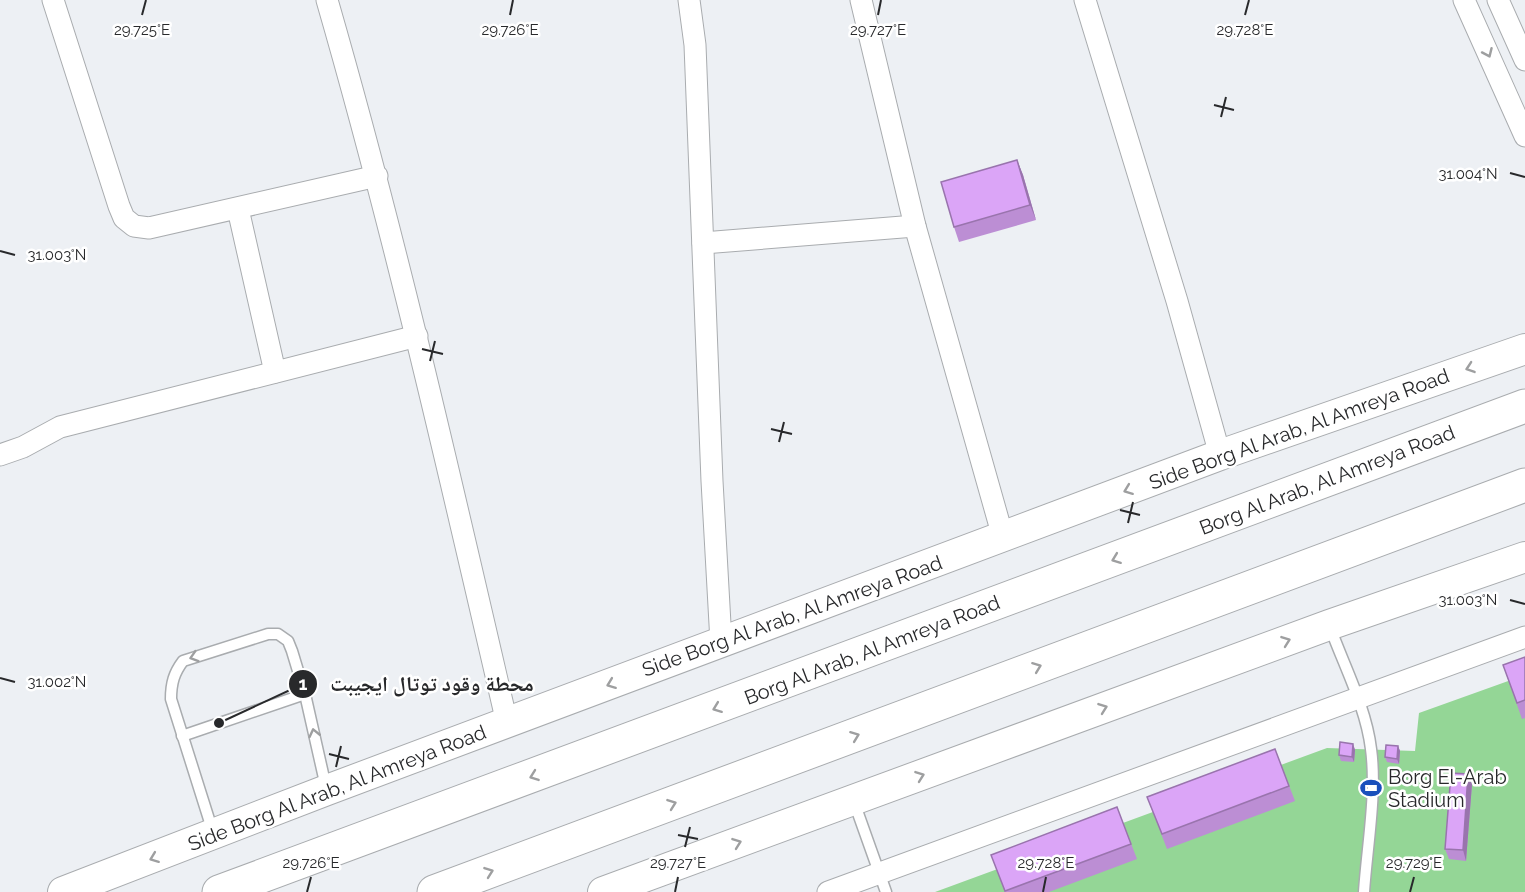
<svg xmlns="http://www.w3.org/2000/svg" width="1525" height="892" font-family="Raleway,'Noto Naskh Arabic',sans-serif">
<style>
.garden{fill:#94d696}
.lines{fill:none;stroke-linecap:round;stroke-linejoin:round}
.lane-casing{stroke:#a9acaf;stroke-width:13}
.street-casing{stroke:#a9acaf;stroke-width:23}
.secondary-casing{stroke:#a9acaf;stroke-width:32}
.highway-casing{stroke:#a9acaf;stroke-width:35}
.lane{stroke:#fff;stroke-width:10}
.street{stroke:#fff;stroke-width:21}
.secondary{stroke:#fff;stroke-width:30}
.highway{stroke:#fff;stroke-width:33}
.wall{fill:#bc8ed4}
.shaded-wall{fill:#9974ad}
.building{fill:#dba5f7;stroke:#9974ad;stroke-width:1.5}
.oneway{stroke:#9e9fa0}
.ticks{fill:none;stroke:#28292b;stroke-width:2}
.labels{text-anchor:middle;dominant-baseline:central;stroke-width:5;stroke-linejoin:round;paint-order:stroke}
.street-label{font-size:20px;fill:#28292b;stroke:#fff}
.poi-label{font-size:20px;fill:#28292b;stroke:#fff;text-anchor:start}
.ticks-label{font-size:15px;text-anchor:middle;fill:#28292b;stroke:#fff;stroke-width:5;stroke-linejoin:round;paint-order:stroke}
.leader{fill:none;stroke:#28292b;stroke-width:2}
.callout-dot{fill:#28292b;stroke:#fff;stroke-width:2}
.mark-label{font-size:18px;text-anchor:middle;font-weight:bold;fill:#fff}
.callout-label{font-size:21px;text-anchor:middle;font-weight:bold;fill:#28292b;stroke:#fff;stroke-width:5;stroke-linejoin:round;paint-order:stroke}
</style>
<rect width="100%" height="100%" fill="#edf0f4"/>
<polygon class="garden" points="1525,675 1525,892 935,892 1327,748 1415,751 1419,713"/>
<g class="lines">
<defs>
<g id="lane">
<path d="M1330 627C1344 666 1366 707 1371 749 1377 793 1367 847 1364 892"/>
<polyline points="182,736 305,694"/>
<polyline points="854,802 886,892"/>
<path d="M213 832 171 699C171 683 174 673 183 661L268 634H278L288 641 292 651 305 694 326 787"/>
</g>
<g id="street">
<polyline points="53,0 119,206 124,218 134,226 149,228 377,176"/>
<path d="M327 0C396 239 451 481 507 723"/>
<polyline points="689,0 695,45 712,481 721,642"/>
<polyline points="861,0 915,226 1003,537"/>
<polyline points="1085,0 1177,301 1220,455"/>
<polyline points="1464,0 1525,136"/>
<polyline points="1498,0 1525,60"/>
<polyline points="238,209 275,372"/>
<polyline points="703,243 915,226"/>
<polyline points="0,455 23,447 60,427 417,336"/>
<polyline points="828,892 1525,637"/>
</g>
<g id="secondary">
<polyline points="63,892 327,790 1220,455 1525,349"/>
<polyline points="603,892 1329,625 1525,557"/>
</g>
<g id="highway">
<polyline points="219,892 1525,406"/>
<polyline points="434,892 1525,485"/>
</g>
</defs>
<use href="#lane" class="lane-casing"/>
<use href="#street" class="street-casing"/>
<use href="#secondary" class="secondary-casing"/>
<use href="#highway" class="highway-casing"/>
<use href="#lane" class="lane"/>
<use href="#street" class="street"/>
<use href="#secondary" class="secondary"/>
<use href="#highway" class="highway"/>
</g>
<g class="wall">
<polygon points="1017,160 1023,175 1036,220 959,242 954,227"/>
<polygon points="1525,657 1525,718 1522,719 1503,665"/>
<polygon points="1353,744 1355,750 1354,762 1341,761 1339,755"/>
<polygon points="1398,746 1400,751 1399,764 1387,762 1385,757"/>
<polygon points="1275,749 1295,801 1167,849 1147,797"/>
<polygon points="1468,774 1472,784 1466,861 1449,859 1445,849"/>
<polygon points="1117,807 1137,859 1049,892 1005,892 991,855"/>
</g>
<g class="shaded-wall">
<polygon points="1017,160 1023,175 1036,220 1030,205"/>
<polygon points="1353,744 1355,750 1354,762 1352,757"/>
<polygon points="1398,746 1400,751 1399,764 1397,759"/>
<polygon points="1468,774 1472,784 1466,861 1463,850"/>
</g>
<g class="building">
<polygon points="1017,160 1030,205 954,227 941,182"/>
<polygon points="1525,657 1525,700 1517,703 1503,665"/>
<polygon points="1340,742 1353,744 1352,757 1339,755"/>
<polygon points="1386,745 1398,746 1397,759 1385,757"/>
<polygon points="1275,749 1289,786 1162,834 1147,797"/>
<polygon points="1451,773 1468,774 1463,850 1445,849"/>
<polygon points="1117,807 1131,844 1005,891 991,855"/>
</g>
<defs><path id="oneway-chevron" d="M-2-3.5L2.5 0L-2 3.5" fill="none" stroke-width="1.6" stroke-linecap="round" stroke-linejoin="round" transform="scale(1.5)"/></defs>
<g class="oneway">
<use href="#oneway-chevron" transform="translate(1488 53) rotate(66)"/>
<use href="#oneway-chevron" transform="translate(1470 368) rotate(161)"/>
<use href="#oneway-chevron" transform="translate(1128 490) rotate(159)"/>
<use href="#oneway-chevron" transform="translate(1116 559) rotate(159)"/>
<use href="#oneway-chevron" transform="translate(1286 641) rotate(-20)"/>
<use href="#oneway-chevron" transform="translate(194 657) rotate(163)"/>
<use href="#oneway-chevron" transform="translate(1037 667) rotate(-21)"/>
<use href="#oneway-chevron" transform="translate(611 684) rotate(159)"/>
<use href="#oneway-chevron" transform="translate(717 708) rotate(159)"/>
<use href="#oneway-chevron" transform="translate(1103 708) rotate(-20)"/>
<use href="#oneway-chevron" transform="translate(314 733) rotate(-103)"/>
<use href="#oneway-chevron" transform="translate(855 736) rotate(-21)"/>
<use href="#oneway-chevron" transform="translate(534 776) rotate(160)"/>
<use href="#oneway-chevron" transform="translate(920 776) rotate(-20)"/>
<use href="#oneway-chevron" transform="translate(672 804) rotate(-20)"/>
<use href="#oneway-chevron" transform="translate(737 843) rotate(-20)"/>
<use href="#oneway-chevron" transform="translate(154 858) rotate(159)"/>
<use href="#oneway-chevron" transform="translate(489 872) rotate(-20)"/>
</g>
<path class="ticks" d="M142 15 146 0M510 15 513 0M878 15 881 0M1245 15 1249 0M1214 105 1234 110M1221 117 1226 97M1510 173 1525 177M0 251 15 255M422 349 443 354M430 361 435 341M771 429 792 434M779 442 784 422M1120 510 1140 515M1128 523 1133 502M1510 600 1525 604M0 678 15 682M329 754 349 759M336 767 341 746M678 835 698 839M685 847 690 827M307 892 311 877M675 892 678 877M1043 892 1046 877M1410 892 1414 877"/>
<defs>
<symbol id="stadium-bare" viewBox="-9 -9 18 18"><path d="M0-5a6.5 5 0 1 0 0 10a6.5 5 0 1 0 0-10ZM-3.5-1.8h7v3.6h-7Z" fill="#1a50bc" stroke="#fff" stroke-width="2.5" paint-order="stroke"/></symbol>
</defs>
<g fill-rule="evenodd">
<use href="#stadium-bare" x="1356" y="773" width="30" height="30"/>
</g>
<g class="labels">
<g class="street-label">
<text transform="translate(1299 429) rotate(-20)">Side Borg Al Arab, Al Amreya Road</text>
<text transform="translate(1327 480) rotate(-21)">Borg Al Arab, Al Amreya Road</text>
<text transform="translate(792 616) rotate(-20)">Side Borg Al Arab, Al Amreya Road</text>
<text transform="translate(872 650) rotate(-21)">Borg Al Arab, Al Amreya Road</text>
<text transform="translate(337 788) rotate(-21)">Side Borg Al Arab, Al Amreya Road</text>
</g>
<g class="poi-label">
<text x="1388" y="777">Borg El-Arab<tspan x="1388" dy="23">Stadium</tspan></text>
</g>
</g>
<g class="ticks-label">
<text x="142" y="35">29.725°E</text>
<text x="510" y="35">29.726°E</text>
<text x="878" y="35">29.727°E</text>
<text x="1245" y="35">29.728°E</text>
<text x="1468" y="179">31.004°N</text>
<text x="57" y="260">31.003°N</text>
<text x="1468" y="605">31.003°N</text>
<text x="57" y="687">31.002°N</text>
<text x="311" y="868">29.726°E</text>
<text x="678" y="868">29.727°E</text>
<text x="1046" y="868">29.728°E</text>
<text x="1414" y="868">29.729°E</text>
</g>
<path class="leader" d="M219 723L303 684"/>
<g class="callout-dot">
<circle cx="219" cy="723" r="6"/>
<circle cx="303" cy="684" r="15"/>
</g>
<g class="mark-label">
<text x="303" y="690">1</text>
</g>
<g class="callout-label">
<text x="432" y="691">محطة وقود توتال ايجيبت</text>
</g>
</svg>
